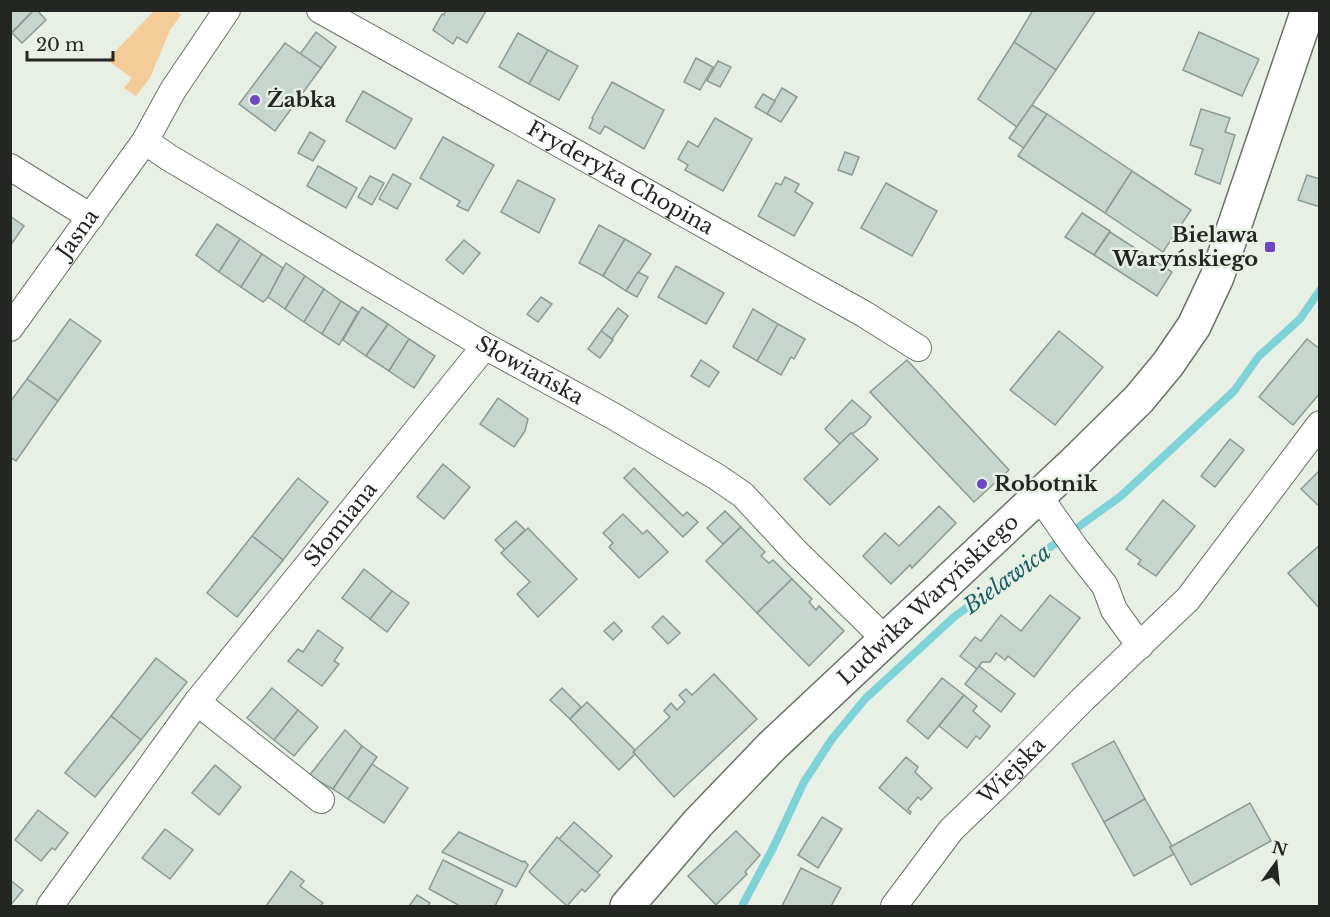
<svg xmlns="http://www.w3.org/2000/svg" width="1330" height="917" font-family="'Libre Baskerville',serif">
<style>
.green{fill:#f3cc97}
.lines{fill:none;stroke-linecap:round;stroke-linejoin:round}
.stream{stroke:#7dd3d8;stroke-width:8}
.building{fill:#c7d5cf;stroke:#8d9a94;stroke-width:1.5}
.minor-casing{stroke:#6b7268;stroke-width:28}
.secondary-casing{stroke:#6b7268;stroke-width:36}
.minor{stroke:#fff;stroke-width:26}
.secondary{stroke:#fff;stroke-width:33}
.poi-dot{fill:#6d47c0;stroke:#e8f0e5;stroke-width:2}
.labels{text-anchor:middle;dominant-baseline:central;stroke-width:5;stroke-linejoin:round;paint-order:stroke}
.poi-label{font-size:21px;font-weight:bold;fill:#232622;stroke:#e8f0e5;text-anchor:start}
.street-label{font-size:21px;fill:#232622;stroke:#e8f0e5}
.water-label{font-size:22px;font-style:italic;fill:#1a6266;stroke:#e8f0e5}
</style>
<rect width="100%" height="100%" fill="#e8f0e5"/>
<polygon class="green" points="154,11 176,11 181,15 170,30 150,78 136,96 124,88 132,78 107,60"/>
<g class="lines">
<polyline class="stream" points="742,906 773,848 804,782 832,739 865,699 954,617 1121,496 1234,391 1259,356 1300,319 1320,290"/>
</g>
<g class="building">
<polygon points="10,10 34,10 10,34"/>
<polygon points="34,10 37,10 46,20 22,43 12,33"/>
<polygon points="446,10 485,10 486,11 467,43 457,37 453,44 433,30 442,14 444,15"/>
<polygon points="1033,10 1096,10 1056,70 1014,42"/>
<polygon points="316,32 336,47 321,68 300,54"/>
<polygon points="1199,32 1259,59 1242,96 1183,70"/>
<polygon points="518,33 548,50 529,84 499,67"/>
<polygon points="1014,42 1056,70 1017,127 978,99"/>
<polygon points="285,43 321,68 275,131 239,104"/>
<polygon points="548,50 578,66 559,100 529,84"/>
<polygon points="696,58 713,67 700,90 684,82"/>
<polygon points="718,61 731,67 720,87 707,81"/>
<polygon points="612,82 664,110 644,149 605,126 600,134 589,128 593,119 592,118"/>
<polygon points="782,88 797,97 781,122 767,114"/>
<polygon points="363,91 412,119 395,149 346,121"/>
<polygon points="763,94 775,101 767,114 755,107"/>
<polygon points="1032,105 1047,114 1024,148 1009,138"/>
<polygon points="1201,109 1230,118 1225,132 1235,135 1220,184 1195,174 1203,149 1190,145"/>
<polygon points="1047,114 1132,171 1105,213 1018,156"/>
<polygon points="715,118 752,139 723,191 685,170 688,165 678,159 688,141 698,147"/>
<polygon points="310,132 325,141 313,161 298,153"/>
<polygon points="443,137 494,165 468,211 457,206 460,201 420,178"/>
<polygon points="845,152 859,157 852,175 838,170"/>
<polygon points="318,166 357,188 346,208 307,186"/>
<polygon points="1132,171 1191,210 1163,252 1105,213"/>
<polygon points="393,174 411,184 397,209 379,199"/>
<polygon points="1307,175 1320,179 1320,207 1298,200"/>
<polygon points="370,176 384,183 372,205 358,197"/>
<polygon points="785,177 799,184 795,192 813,203 794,236 758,216 776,183 781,185"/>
<polygon points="518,180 555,199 539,233 501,212"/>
<polygon points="886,183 937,211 912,256 861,228"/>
<polygon points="1082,213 1110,231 1094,255 1065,237"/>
<polygon points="10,216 24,226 10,246"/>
<polygon points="217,224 240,239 219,272 196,255"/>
<polygon points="599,225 625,239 603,276 579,263"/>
<polygon points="1110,232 1172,272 1157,296 1094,255"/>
<polygon points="240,239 262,254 241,287 219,272"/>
<polygon points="625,239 651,254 626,291 603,276"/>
<polygon points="464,240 480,253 463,274 446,260"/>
<polygon points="262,254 283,268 268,297 263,302 241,287"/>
<polygon points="286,263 305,276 285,309 268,297"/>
<polygon points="676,266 724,293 706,324 658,297"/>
<polygon points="638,272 648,277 637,297 626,291"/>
<polygon points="305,276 324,289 304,322 285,309"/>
<polygon points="324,289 341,301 322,334 304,322"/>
<polygon points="541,297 552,304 538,322 527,314"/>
<polygon points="341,301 358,312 339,345 322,334"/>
<polygon points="362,307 388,324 366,356 343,340"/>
<polygon points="618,308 628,316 612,339 601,331"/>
<polygon points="753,309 778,324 757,361 733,347"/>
<polygon points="70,319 101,341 58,401 27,379"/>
<polygon points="388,324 409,339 389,371 366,356"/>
<polygon points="778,324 805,339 794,359 791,357 781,375 757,361"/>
<polygon points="601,331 613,340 600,358 588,349"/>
<polygon points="1059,331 1103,367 1055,425 1010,390"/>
<polygon points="409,339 435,356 414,388 389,371"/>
<polygon points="1307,339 1320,349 1320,393 1293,425 1259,397"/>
<polygon points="701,360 719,372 709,387 691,376"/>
<polygon points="907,360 1009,470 974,502 870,392"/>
<polygon points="27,379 58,401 16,461 10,457 10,402"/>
<polygon points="498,398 528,419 525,431 514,447 480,424"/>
<polygon points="852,400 871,417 865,425 852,434 851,433 840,444 825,429"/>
<polygon points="851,433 878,459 830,505 804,479"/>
<polygon points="1230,439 1244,450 1215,487 1201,476"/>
<polygon points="443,464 470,487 444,519 417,497"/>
<polygon points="634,468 683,516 687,512 698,522 683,537 624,478"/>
<polygon points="1320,470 1320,507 1301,489"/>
<polygon points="298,478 328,502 283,560 252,536"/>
<polygon points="1163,500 1195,526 1156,576 1138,564 1141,560 1126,549"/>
<polygon points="939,506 956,523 912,568 910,565 891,584 863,556 885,533 899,546"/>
<polygon points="725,511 741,527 723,544 707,528"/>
<polygon points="623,514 643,534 647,530 668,552 639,578 609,547 613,543 603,533"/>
<polygon points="516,521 525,530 505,550 495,540"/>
<polygon points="741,527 765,552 761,556 769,563 773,560 792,579 757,613 706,561"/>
<polygon points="528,528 577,579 538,617 517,594 530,582 501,553"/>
<polygon points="252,536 283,560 237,617 207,593"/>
<polygon points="1320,545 1320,609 1288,573"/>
<polygon points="364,569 392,591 370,619 342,598"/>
<polygon points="792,579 812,599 809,602 816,610 819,606 844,631 809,666 757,613"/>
<polygon points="392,591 409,603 387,632 370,619"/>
<polygon points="1050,595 1080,618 1034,677 1008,656 1005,660 996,653 990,662 982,662 977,669 960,656 975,637 981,641 1001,615 1021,631"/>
<polygon points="663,616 680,633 668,644 652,627"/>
<polygon points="614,622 622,631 613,640 604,631"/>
<polygon points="318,630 343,648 334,661 339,664 322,686 288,661 298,649 303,652"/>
<polygon points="156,658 187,682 141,740 111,716"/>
<polygon points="979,666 1015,694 1001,712 965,684"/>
<polygon points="714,674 757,719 674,797 633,752 670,717 664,711 671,703 677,710 685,702 679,695 686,689 692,695"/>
<polygon points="942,678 964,695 928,739 907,721"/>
<polygon points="272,688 298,710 274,740 247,718"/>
<polygon points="562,688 581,707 570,719 550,700"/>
<polygon points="964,695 977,706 973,711 990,726 980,739 976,736 967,748 939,726"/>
<polygon points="587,702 635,750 633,752 635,754 619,770 570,719"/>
<polygon points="298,710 318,727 294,756 274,740"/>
<polygon points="111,716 141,740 95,797 65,773"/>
<polygon points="345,730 362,746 333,789 309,776"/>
<polygon points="1114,741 1145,799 1104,822 1072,764"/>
<polygon points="362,746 377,757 348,799 333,789"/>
<polygon points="906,757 918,767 915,772 932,788 921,800 918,797 908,809 911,812 910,814 879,788"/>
<polygon points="372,764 408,788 384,823 348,799"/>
<polygon points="215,765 241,787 219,815 192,793"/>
<polygon points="1145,799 1172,846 1170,847 1174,854 1134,876 1104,822"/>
<polygon points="1250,803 1271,841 1191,885 1170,847"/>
<polygon points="38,810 68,833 55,850 52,848 41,861 15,840"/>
<polygon points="822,817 842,829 818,868 798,855"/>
<polygon points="574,822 612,856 597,873 559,839"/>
<polygon points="165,829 193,850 170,879 142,858"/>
<polygon points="736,831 760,855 745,872 747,874 716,905 688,876"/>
<polygon points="459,832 523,862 524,861 526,862 526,863 528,865 516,887 442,852"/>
<polygon points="557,837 600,875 585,892 582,889 567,906 529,872"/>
<polygon points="443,860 503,890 495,906 460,906 429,889"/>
<polygon points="801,868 841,888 831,906 782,906"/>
<polygon points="291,871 304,881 300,886 323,903 320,906 266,906"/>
<polygon points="10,880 23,890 10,906"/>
<polygon points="417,895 430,903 428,906 409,906"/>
</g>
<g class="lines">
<defs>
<g id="minor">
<path id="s1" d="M320 10 864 314 918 348"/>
<path id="s2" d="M145 141 168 157 485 346 613 416 717 477 743 495 795 551 885 639"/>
<polyline points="10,167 91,217"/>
<path id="s3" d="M10 328 145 141 173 90 227 10"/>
<polyline points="1039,496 1076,549 1105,586 1114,610 1140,646"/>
<polyline points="197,702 321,800"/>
<path id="s4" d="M50 906 197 702 485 346"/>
<path id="s5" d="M894 906 951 830 1002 781 1082 700 1188 599 1320 424"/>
</g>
<g id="secondary">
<path id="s6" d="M627 906 698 823 772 746 1073 464 1139 399 1168 364 1194 326 1217 277 1308 10"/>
</g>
</defs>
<use href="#minor" class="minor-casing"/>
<use href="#secondary" class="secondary-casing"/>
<use href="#minor" class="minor"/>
<use href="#secondary" class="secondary"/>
</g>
<g class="poi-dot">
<circle cx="255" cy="100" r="6"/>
<rect x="1264" y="241" width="12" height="12" rx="3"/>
<circle cx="982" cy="484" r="6"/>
</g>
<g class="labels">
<g class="poi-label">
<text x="267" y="100">Żabka</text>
<text x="1258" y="235" text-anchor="end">Bielawa<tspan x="1258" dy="24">Waryńskiego</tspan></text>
<text x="994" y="484">Robotnik</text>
</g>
<g class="street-label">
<text stroke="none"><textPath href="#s1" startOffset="344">Fryderyka Chopina</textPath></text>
<text stroke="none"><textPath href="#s3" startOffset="116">Jasna</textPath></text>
<text stroke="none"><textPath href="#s2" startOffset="448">Słowiańska</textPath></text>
<text stroke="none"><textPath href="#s4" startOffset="480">Słomiana</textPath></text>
<text stroke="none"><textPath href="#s6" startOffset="430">Ludwika Waryńskiego</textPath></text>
<text stroke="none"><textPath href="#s5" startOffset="180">Wiejska</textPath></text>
</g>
<g class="water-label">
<text transform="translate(1007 579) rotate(-36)">Bielawica</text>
</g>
</g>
<rect width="1330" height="917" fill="none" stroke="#232622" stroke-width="24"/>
<g transform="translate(1276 863) rotate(15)" stroke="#e8f0e5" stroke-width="4.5" paint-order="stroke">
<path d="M0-4.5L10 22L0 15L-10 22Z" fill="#232622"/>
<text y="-9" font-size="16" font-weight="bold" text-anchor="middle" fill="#232622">N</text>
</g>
<path d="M27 51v9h86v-9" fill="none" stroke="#232622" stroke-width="3"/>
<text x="36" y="51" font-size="18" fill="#232622" stroke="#e8f0e5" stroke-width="4.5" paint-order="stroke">20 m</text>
</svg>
